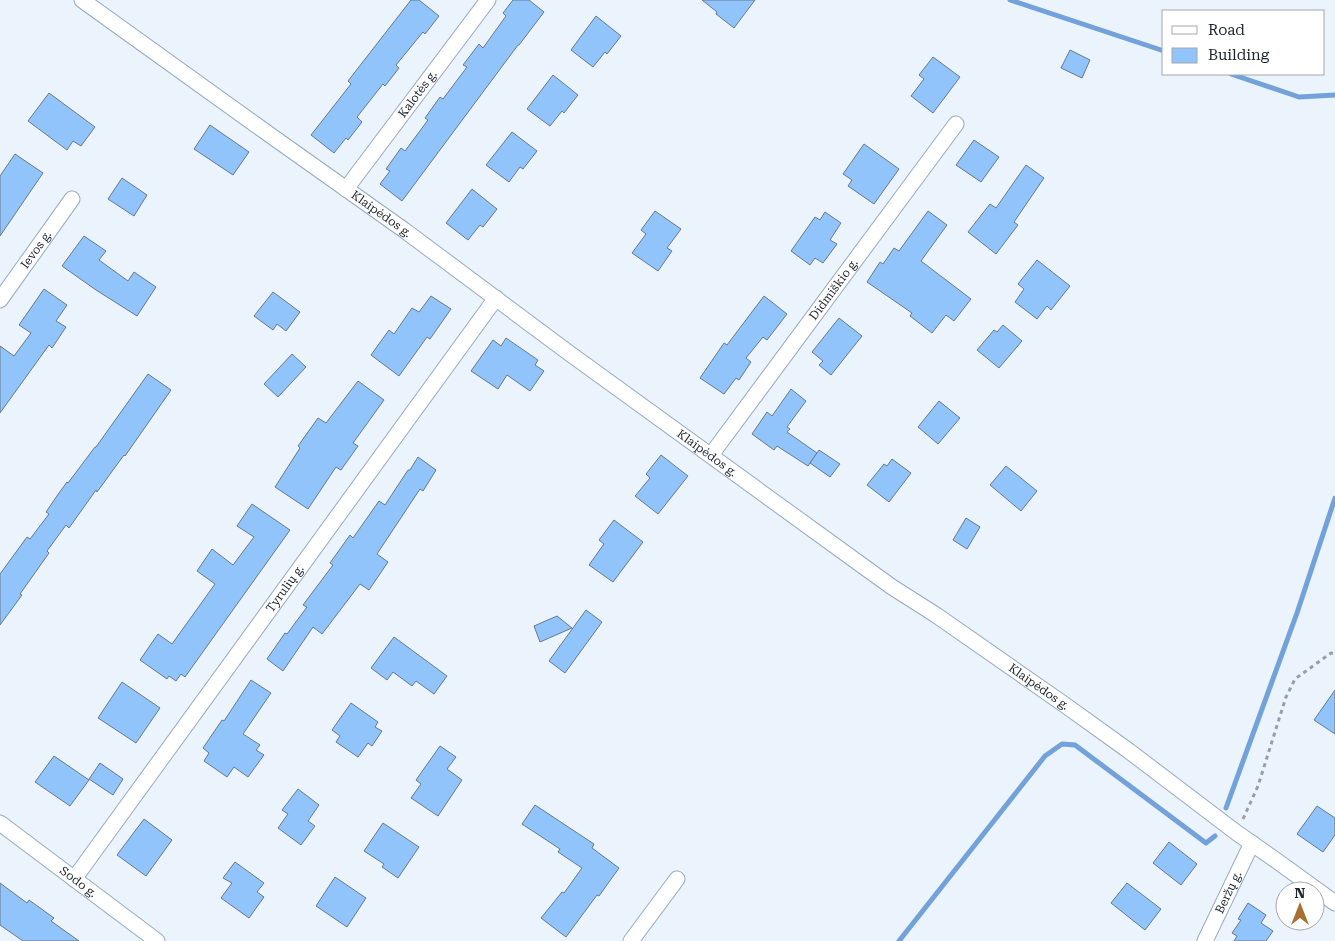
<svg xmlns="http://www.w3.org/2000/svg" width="1335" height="941" font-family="'Roboto Serif',serif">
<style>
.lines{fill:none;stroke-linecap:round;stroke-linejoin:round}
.stream{stroke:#72a2d9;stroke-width:5}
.building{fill:#92c4fc;stroke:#66798e}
.street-casing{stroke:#97abc2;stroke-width:17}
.path{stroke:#969ea7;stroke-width:3;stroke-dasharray:4 4;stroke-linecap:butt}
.street{stroke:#fff;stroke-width:15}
.labels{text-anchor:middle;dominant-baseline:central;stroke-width:4;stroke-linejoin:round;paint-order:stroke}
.street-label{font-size:12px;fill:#1f262f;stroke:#fff}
</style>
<rect width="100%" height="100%" fill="#ebf3fd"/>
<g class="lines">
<g class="stream">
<polyline points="1010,0 1164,51"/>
<polyline points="1231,74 1299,97 1335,95"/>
<polyline points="1226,808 1297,613 1335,498"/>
<polyline points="899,941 1045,756 1062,744 1075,745 1206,843 1215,836"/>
</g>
</g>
<g class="building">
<polygon points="411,0 419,0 439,16 425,34 423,32 396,65 399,68 385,86 383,84 357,117 362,122 348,140 346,138 334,153 311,135 351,84 348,81"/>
<polygon points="513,0 529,0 544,12 519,45 518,45 402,201 380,184 390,171 386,169 401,148 405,151 428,120 425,118 440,97 443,99 467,67 463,65 479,44 483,48 506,16 503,13"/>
<polygon points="702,0 755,0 734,28 716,14 717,12"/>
<polygon points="596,16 621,36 607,54 605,52 593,67 571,50"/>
<polygon points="1070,50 1090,60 1082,78 1061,68"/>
<polygon points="933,57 960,77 933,113 911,96 924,79 919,75"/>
<polygon points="553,75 578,95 564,113 562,111 550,126 527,109"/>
<polygon points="49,93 95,127 81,146 73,141 67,150 28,121"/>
<polygon points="210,125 249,152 233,175 194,149"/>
<polygon points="512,132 537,151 523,169 520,167 509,182 486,165"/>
<polygon points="974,140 999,157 981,182 956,165"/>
<polygon points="864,144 899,169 874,204 848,186 852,180 843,174"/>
<polygon points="15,154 43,173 0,236 0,176"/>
<polygon points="1026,165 1044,178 1014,222 1018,225 996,254 968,232 990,204 996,208"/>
<polygon points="122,178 147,195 134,216 108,199"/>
<polygon points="472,189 497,209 483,227 480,225 468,240 446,223"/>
<polygon points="655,211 681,229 667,248 672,251 658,271 632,253 646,234 641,230"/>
<polygon points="928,211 947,225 921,261 971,299 954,321 946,315 932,333 910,316 912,313 867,282 880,262 883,264 894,248 899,251"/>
<polygon points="825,212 841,223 830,240 837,244 823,263 815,258 810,265 791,251 815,217 820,220"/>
<polygon points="84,236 106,251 99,260 128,281 134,272 156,287 137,316 96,290 62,266"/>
<polygon points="1037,260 1070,286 1051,310 1047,306 1037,319 1015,302 1024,289 1018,284"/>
<polygon points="44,289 67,305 56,321 66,327 52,348 49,345 0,413 0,346 14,356 31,333 19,325"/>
<polygon points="273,292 300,312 286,331 277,324 273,330 254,316"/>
<polygon points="431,296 451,309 430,339 427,337 399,376 371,355 389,330 394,334 412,308 419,312"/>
<polygon points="764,296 787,314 767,340 763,337 746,358 751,362 739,380 736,378 724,394 700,378 724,343 727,345"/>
<polygon points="839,318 862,336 831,375 819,365 823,361 812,352"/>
<polygon points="1003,325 1022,341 999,368 977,350 994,330 997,332"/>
<polygon points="506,338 538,360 535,365 544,371 530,391 507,375 498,389 471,371 493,340 501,346"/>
<polygon points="292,354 306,367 278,397 264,384"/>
<polygon points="148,374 171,390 125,456 124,455 97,492 96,490 69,528 66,525 47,551 49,553 20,594 22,595 0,625 0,574 27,537 30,539 49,514 46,512 59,493 67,482 68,483 95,447 96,447"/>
<polygon points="358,381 384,400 353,443 358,446 341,470 336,467 308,509 275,487 300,448 298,446 318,418 326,423"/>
<polygon points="791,389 806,401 787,427 790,429 787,432 817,453 808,466 777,446 774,450 752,434 767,412 772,416"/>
<polygon points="939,401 960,418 938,444 918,427"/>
<polygon points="819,450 840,464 830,477 810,463"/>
<polygon points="661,455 688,476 658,514 635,496 650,478 646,474"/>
<polygon points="418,457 436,470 423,491 420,489 377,554 388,562 369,590 360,584 322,634 313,627 283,671 267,659 285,633 287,634 307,607 303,605 333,565 330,563 350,535 353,538 379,501 385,505 408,470 410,470"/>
<polygon points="892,459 911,473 889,502 867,485 884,464 887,466"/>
<polygon points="1006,466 1037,491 1021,511 990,485"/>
<polygon points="252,504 290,530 185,677 181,674 176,681 169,676 167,679 140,660 158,634 172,644 215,584 197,571 212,549 233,565 254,537 237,526"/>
<polygon points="966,518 980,527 967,549 953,540"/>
<polygon points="614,520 643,542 613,582 589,565 604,544 599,540"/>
<polygon points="586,610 602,622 565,673 549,661"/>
<polygon points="557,616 572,628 540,642 534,626"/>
<polygon points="394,637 447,676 434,694 416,681 412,686 393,672 387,680 371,668"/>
<polygon points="251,680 271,693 243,734 260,745 256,750 264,755 248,777 234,767 227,777 204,761 209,753 203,748 222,720 224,721"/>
<polygon points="122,682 160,708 136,743 98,718"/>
<polygon points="1335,690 1335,734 1314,720"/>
<polygon points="351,703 378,722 375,727 382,731 372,746 368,743 358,757 336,742 340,736 332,730"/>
<polygon points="440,746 456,757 447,769 462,780 438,816 411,798 421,784 416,780"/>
<polygon points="54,756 89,780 70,806 35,782"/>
<polygon points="100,763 123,779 113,795 89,779"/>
<polygon points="298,789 319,805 308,821 315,826 301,845 278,828 288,814 282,810"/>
<polygon points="535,805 594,844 592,848 619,868 599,896 597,895 566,937 541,918 562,892 564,893 582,868 558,852 560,849 522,824"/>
<polygon points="1317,806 1335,818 1335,835 1323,852 1297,834"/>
<polygon points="144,819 172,840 146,876 117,855"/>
<polygon points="383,823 419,847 398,878 382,867 384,864 364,851"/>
<polygon points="1169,842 1197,864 1181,885 1153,863"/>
<polygon points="235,862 264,883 257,892 264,897 249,918 221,898 232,883 223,878"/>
<polygon points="335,877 366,898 347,927 316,906"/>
<polygon points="0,883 27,903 29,900 54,918 51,921 79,941 23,941 0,925"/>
<polygon points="1127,883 1161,909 1145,930 1111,903"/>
<polygon points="1248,903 1266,915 1261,923 1273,931 1266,941 1234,941 1237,936 1232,933 1241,920 1238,919"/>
</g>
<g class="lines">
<defs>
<g id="street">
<path id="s1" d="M82 0 270 135 404 230 569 353 867 569 892 587 936 615 1065 705 1129 751 1237 833 1277 861 1335 903"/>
<path id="s2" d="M346 189 488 0"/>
<path id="s3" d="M0 300 72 199"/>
<path id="s4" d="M711 455 956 124"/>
<path id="s5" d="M0 823 157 941"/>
<path id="s6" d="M74 879 496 298"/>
<polyline points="631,941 677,879"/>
<path id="s7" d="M1205 941 1252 843"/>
</g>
</defs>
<use href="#street" class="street-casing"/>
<polyline class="path" points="1243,819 1258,786 1286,697 1295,679 1331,653 1335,654"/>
<use href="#street" class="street"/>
</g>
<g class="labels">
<g class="street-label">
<text stroke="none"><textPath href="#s2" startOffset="119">Kalotės g.</textPath></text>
<text stroke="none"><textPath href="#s1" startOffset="368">Klaipėdos g.</textPath></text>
<text stroke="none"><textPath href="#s3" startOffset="62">Ievos g.</textPath></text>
<text stroke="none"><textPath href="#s4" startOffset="206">Didmiškio g.</textPath></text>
<text stroke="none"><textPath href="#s1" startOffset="772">Klaipėdos g.</textPath></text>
<text stroke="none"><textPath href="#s6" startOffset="359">Tyrulių g.</textPath></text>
<text stroke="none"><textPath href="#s1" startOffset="1178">Klaipėdos g.</textPath></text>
<text stroke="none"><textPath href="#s5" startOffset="98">Sodo g.</textPath></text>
<text stroke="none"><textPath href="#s7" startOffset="54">Beržų g.</textPath></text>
</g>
</g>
<rect x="1162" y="10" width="162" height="65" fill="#ffffff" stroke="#a5a8ac"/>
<rect x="1172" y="26" width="25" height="8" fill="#ffffff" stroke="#a5a8ac"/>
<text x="1208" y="35" font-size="15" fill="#1f262f">Road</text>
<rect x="1172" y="48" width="25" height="15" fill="#92c4fc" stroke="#a5a8ac"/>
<text x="1208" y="60" font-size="15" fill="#1f262f">Building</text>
<g transform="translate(1300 906)"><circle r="24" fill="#ffffff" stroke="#a5a8ac"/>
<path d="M0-4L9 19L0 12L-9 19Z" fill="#ab6f32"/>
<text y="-8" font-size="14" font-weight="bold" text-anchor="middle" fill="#1f262f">N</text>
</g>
</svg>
